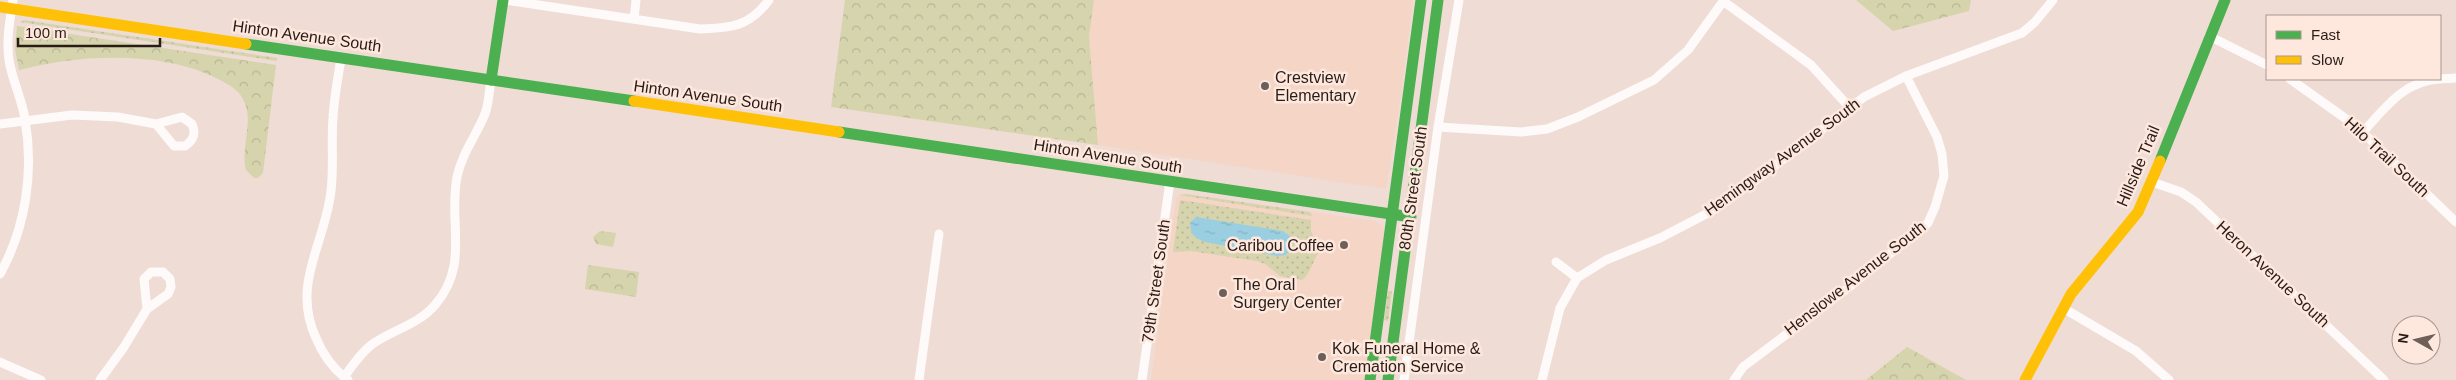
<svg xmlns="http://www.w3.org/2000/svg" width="2456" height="380" font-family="Helvetica,sans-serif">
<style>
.built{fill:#f4d5c6}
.grass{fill:url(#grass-dots)}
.forest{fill:url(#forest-crowns)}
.water{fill:url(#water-ripples)}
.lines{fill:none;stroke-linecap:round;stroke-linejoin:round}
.street{stroke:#fdfaf9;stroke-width:9}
.fast{stroke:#4caf50;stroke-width:11}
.slow{stroke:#ffc107;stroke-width:11}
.poi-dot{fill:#6e5f58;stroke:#fee8de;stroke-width:2}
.labels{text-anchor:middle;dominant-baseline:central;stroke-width:5;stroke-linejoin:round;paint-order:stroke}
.street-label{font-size:16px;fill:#291c16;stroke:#fee8de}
.poi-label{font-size:16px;fill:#291c16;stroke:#fee8de;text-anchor:start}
</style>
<defs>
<pattern id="grass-dots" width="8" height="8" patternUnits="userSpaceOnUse" patternTransform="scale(1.25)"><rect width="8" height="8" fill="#d6d4ad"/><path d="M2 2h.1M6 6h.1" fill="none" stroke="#b8b594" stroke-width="1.8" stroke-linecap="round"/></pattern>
<pattern id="forest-crowns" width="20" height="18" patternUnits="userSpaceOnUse" patternTransform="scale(1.25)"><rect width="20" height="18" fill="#d6d4ad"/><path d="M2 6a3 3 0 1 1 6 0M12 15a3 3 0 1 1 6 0" fill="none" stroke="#b8b594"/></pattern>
<pattern id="water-ripples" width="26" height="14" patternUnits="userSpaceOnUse" patternTransform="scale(1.25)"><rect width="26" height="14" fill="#9acfe2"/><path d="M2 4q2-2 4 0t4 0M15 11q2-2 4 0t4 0" fill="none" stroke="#85b1c1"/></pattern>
</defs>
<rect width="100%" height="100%" fill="#efdcd4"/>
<g class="built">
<polygon points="1094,0 1413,0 1401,95 1386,189 1098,145 1089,37"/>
<polygon points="1186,194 1375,221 1383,226 1384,233 1364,380 1151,380 1176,199 1179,195"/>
</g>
<g class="grass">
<polygon points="24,20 277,58 277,61 20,22"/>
<polygon points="1186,194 1310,212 1312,216 1179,195"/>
<path d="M1180 200 1311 220V232L1321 250C1312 259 1312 273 1302 280L1280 276 1265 264 1257 261 1191 251 1173 252Z"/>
<polygon points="1388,291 1392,291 1388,321 1384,320"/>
</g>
<g class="forest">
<polygon points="845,0 1094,0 1089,37 1098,145 831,107"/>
<polygon points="1856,0 1971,0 1969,11 1893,31"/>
<path d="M17 26 276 65 263 173 258 178H254L246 170C240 148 255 120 243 99 238 89 229 85 220 80 164 50 79 54 19 70L15 49Z"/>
<polygon points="600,231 616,233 613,247 596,244 593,237"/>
<polygon points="588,265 639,272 636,297 585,289"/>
<polygon points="1907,347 1966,380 1866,380"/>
</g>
<path class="water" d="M1196 217 1283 231 1290 236 1292 248 1286 255 1277 256 1205 242C1195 238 1190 235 1190 223Z"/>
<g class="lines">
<g class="street">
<path d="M505 0 700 29C731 28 749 27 769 0"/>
<polyline points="1723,1 1811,65 1850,108"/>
<polyline points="634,19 636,0"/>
<polyline points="2209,36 2267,65"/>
<path d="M341 58C338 78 334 98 333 118 331 142 334 166 331 191 325 244 291 284 316 338 323 355 333 369 348 380"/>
<polyline points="2290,79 2356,126 2456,222"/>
<polyline points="2440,79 2456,78"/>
<path d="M0 124 72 115 118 117 156 124 182 117 192 124C196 133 194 140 185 146H174L156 124"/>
<polyline points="1438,127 1521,132 1547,129 1578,117 1654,80 1688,50 1724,0"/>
<path d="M2363 132C2385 108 2404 81 2439 79"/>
<polyline points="2152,182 2181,192 2196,202 2384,380"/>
<polyline points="1556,262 1577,278"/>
<path d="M0 274C26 227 34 172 25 119 22 99 12 80 9 60 6 40 10 20 13 0"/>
<polyline points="2063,308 2136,351 2169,380"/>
<polyline points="0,362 41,380"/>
<path d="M344 377C353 365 362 351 374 343 395 329 419 324 435 305 470 265 448 223 457 177 462 153 476 136 485 114 489 103 489 91 491 80"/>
<polyline points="100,380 124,347 147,309 168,294 171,287 170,279 163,272 151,272 144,279 147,309"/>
<polyline points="919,380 939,234"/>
<polyline points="1142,380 1170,181"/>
<polyline points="1404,380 1438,127 1459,0"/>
<polyline points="1542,380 1560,308 1577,278 1606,260 1660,238 1710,212 1759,178 1864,97 1906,76 2022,33 2035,22 2053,0"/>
<polyline points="1734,380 1743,367 1848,288 1928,223 1935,207 1944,176 1942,154 1937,137 1906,76"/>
</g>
<g class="fast">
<polyline points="246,44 634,101"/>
<polyline points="491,80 503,0"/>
<polyline points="839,132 1411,217"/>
<polyline points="2160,161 2225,0"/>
<polyline points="1370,380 1421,0"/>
<polyline points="1388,380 1438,0"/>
</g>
<g class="slow">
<polyline points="0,7 246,44"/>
<polyline points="634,101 839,132"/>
<polyline points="2025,380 2071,294 2138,212 2160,161"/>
</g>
</g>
<g class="poi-dot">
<circle cx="1265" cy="86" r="5"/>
<circle cx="1344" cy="245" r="5"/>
<circle cx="1223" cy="293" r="5"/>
<circle cx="1322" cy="357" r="5"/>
</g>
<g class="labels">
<g class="street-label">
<text transform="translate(307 36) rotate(8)">Hinton Avenue South</text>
<text transform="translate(708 96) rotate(8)">Hinton Avenue South</text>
<text transform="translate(1108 156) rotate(9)">Hinton Avenue South</text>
<text transform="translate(1782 157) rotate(-36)">Hemingway Avenue South</text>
<text transform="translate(2387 157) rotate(43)">Hilo Trail South</text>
<text transform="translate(2138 166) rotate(-67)">Hillside Trail</text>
<text transform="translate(1413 188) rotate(-82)">80th Street South</text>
<text transform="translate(2273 274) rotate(43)">Heron Avenue South</text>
<text transform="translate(1855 278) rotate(-38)">Henslowe Avenue South</text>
<text transform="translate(1156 281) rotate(-82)">79th Street South</text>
</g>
<g class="poi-label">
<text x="1275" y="77">Crestview<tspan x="1275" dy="18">Elementary</tspan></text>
<text x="1334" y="245" text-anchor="end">Caribou Coffee</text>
<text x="1233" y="284">The Oral<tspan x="1233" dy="18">Surgery Center</tspan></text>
<text x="1332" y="348">Kok Funeral Home &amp;<tspan x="1332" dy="18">Cremation Service</tspan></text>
</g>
</g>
<rect x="2266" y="15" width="175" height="65" fill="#fee8de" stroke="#a9968e"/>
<rect x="2276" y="31" width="25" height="8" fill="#4caf50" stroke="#a9968e"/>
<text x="2311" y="40" font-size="15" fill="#291c16">Fast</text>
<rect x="2276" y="56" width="25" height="8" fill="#ffc107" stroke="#a9968e"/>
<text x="2311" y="65" font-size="15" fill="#291c16">Slow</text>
<g transform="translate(2416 340) rotate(278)"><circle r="24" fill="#fee8de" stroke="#a9968e"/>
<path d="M0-4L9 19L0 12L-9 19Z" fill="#6e5f58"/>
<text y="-8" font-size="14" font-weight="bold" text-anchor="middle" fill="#291c16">N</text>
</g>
<path d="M18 38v8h142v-8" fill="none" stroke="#291c16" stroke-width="2.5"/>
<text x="25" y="38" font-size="15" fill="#291c16" stroke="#fee8de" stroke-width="4" paint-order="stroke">100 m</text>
</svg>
